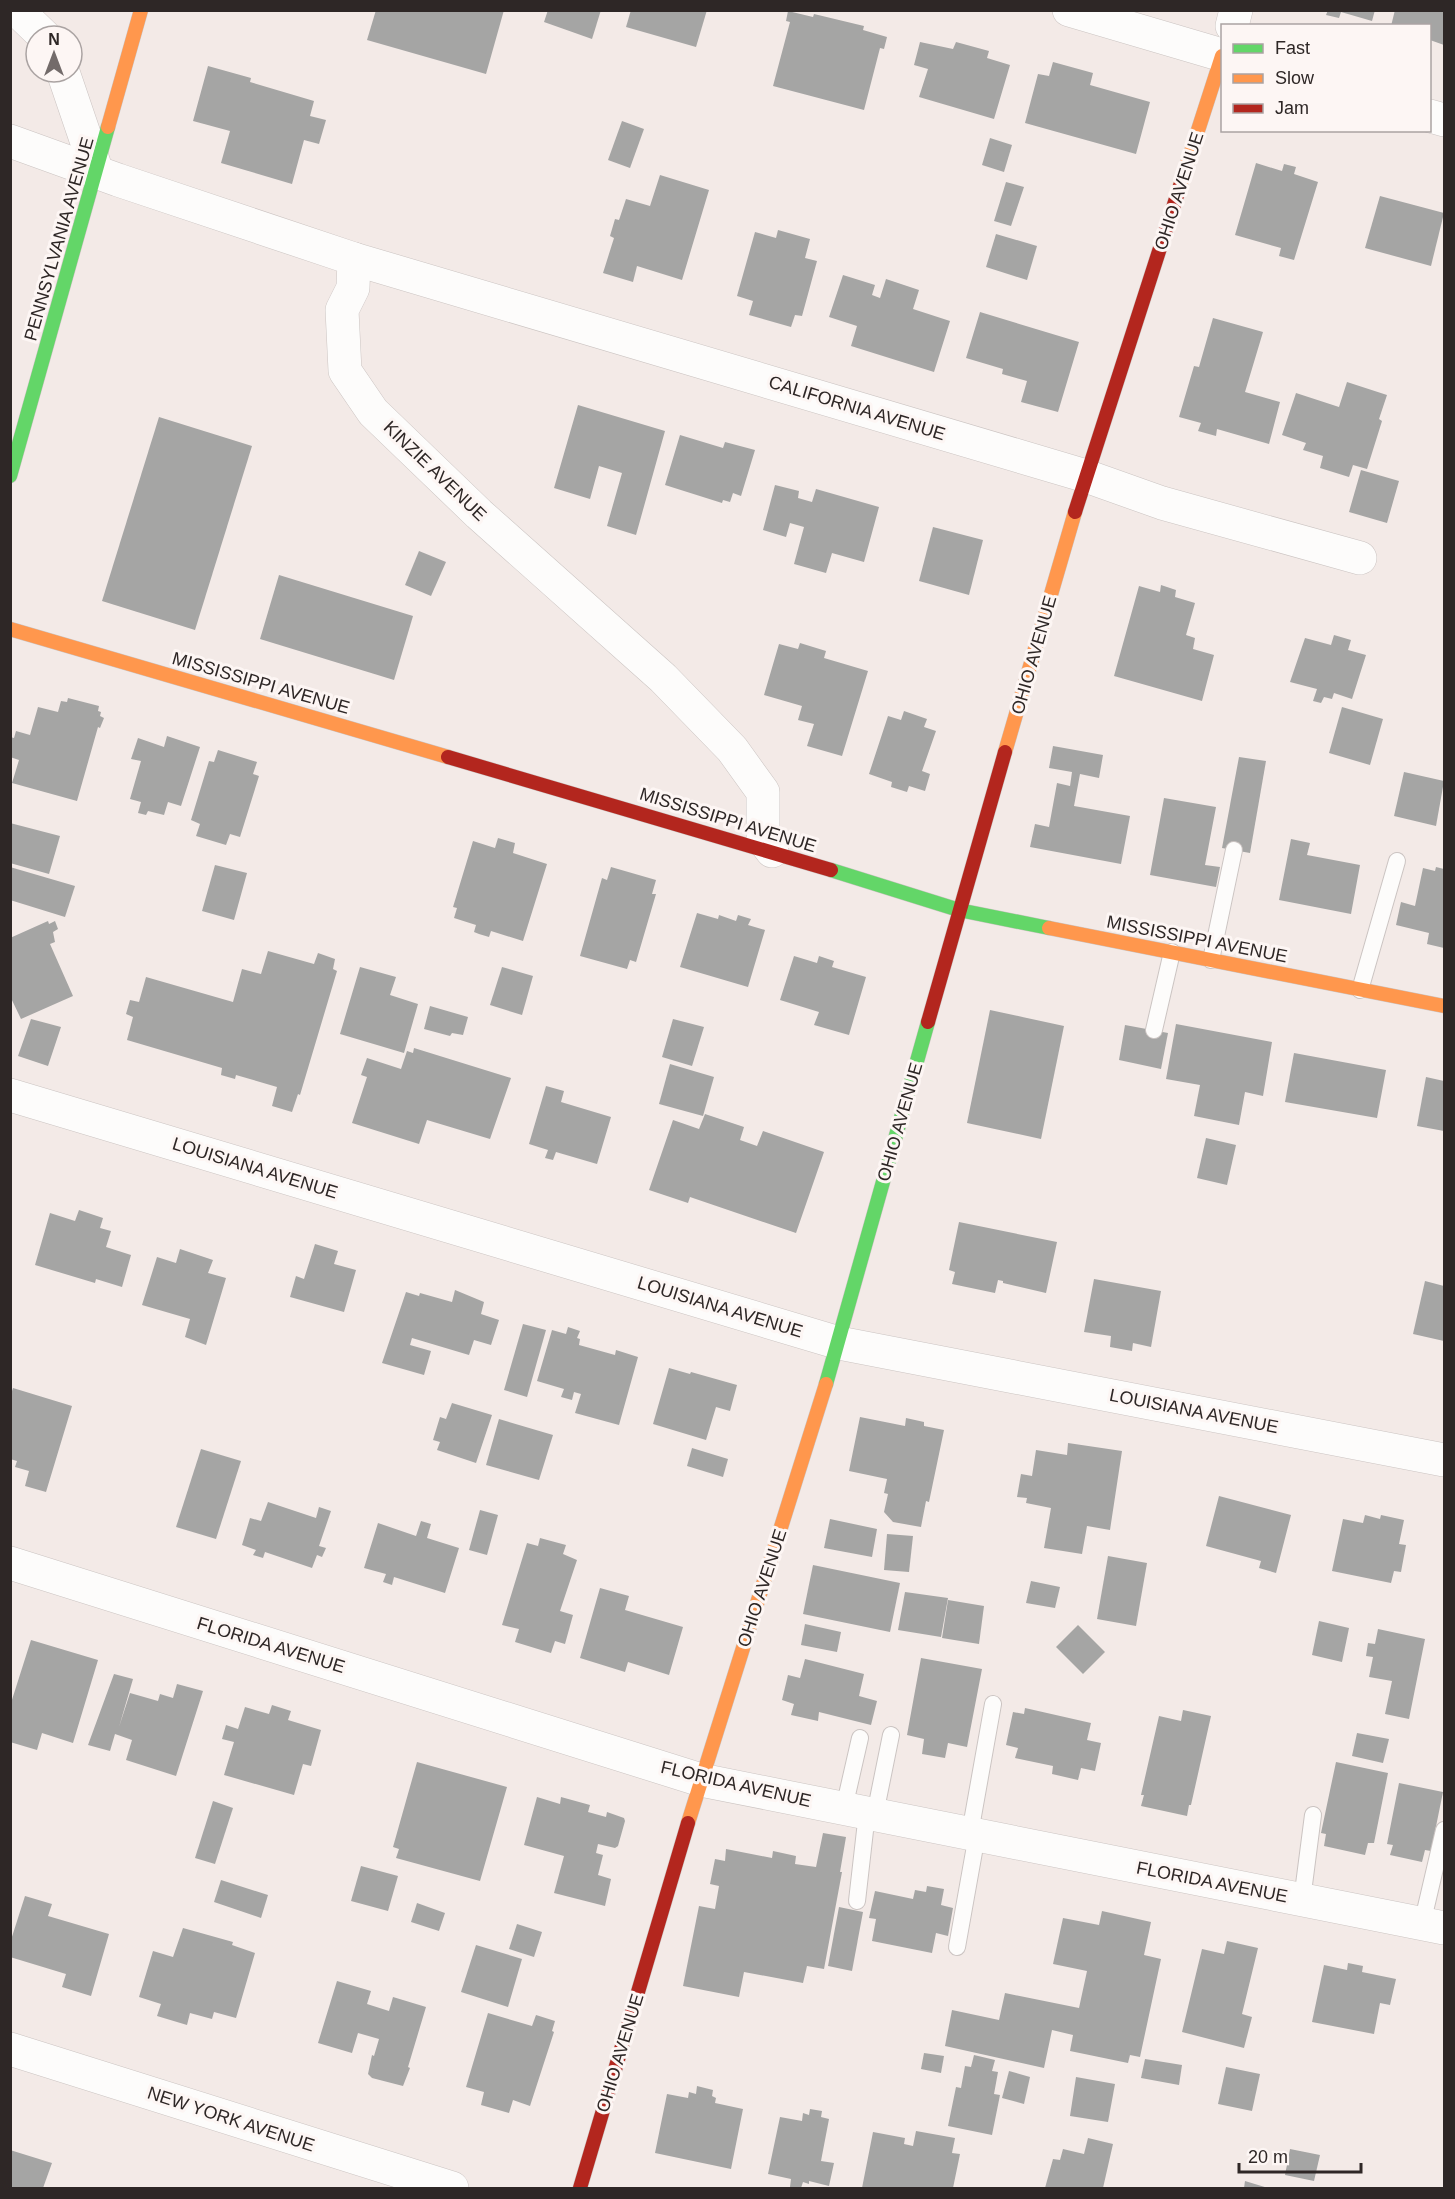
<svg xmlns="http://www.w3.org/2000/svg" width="1455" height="2199" font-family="Arial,sans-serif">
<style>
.building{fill:#a5a5a4}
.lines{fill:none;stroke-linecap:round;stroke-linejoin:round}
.lane-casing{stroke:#cbc4c2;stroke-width:18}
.street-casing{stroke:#cbc4c2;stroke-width:34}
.fast-casing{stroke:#cbc4c2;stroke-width:15}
.slow-casing{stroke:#cbc4c2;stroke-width:15}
.jam-casing{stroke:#cbc4c2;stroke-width:15}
.lane{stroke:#fdfcfb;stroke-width:16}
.street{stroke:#fdfcfb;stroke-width:33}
.fast{stroke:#63d668;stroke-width:14}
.slow{stroke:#ff974d;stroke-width:14}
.jam{stroke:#b3261e;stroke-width:14}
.labels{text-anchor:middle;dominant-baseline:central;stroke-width:6;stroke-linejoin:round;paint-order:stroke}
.street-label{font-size:18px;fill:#2e2726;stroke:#fdf6f4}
</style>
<rect width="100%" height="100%" fill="#f3eae7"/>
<g class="building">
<polygon points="376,10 504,10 486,74 367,40"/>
<polygon points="548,10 601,10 592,39 544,22"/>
<polygon points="631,10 707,10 696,47 626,27"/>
<polygon points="1328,10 1375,10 1372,21 1341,12 1339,18 1326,15"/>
<polygon points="1395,10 1444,10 1444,45 1430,40 1430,26 1391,26"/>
<polygon points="788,11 813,17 814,14 864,26 863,30 887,37 884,49 880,48 864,110 773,86 790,22 786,21"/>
<polygon points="920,42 953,49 956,42 989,51 987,58 1010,65 994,119 919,97 928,69 914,65"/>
<polygon points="1053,62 1093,73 1090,85 1150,102 1136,154 1025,123 1038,74 1049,76"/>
<polygon points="208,66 251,78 250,82 314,101 310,116 326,120 319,144 304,140 292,184 221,163 230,131 193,121"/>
<polygon points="622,121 644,129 630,168 608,160"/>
<polygon points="990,138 1012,145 1004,172 982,165"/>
<polygon points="1256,163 1282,171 1284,164 1296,167 1294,174 1318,182 1294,260 1279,256 1281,248 1235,235"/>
<polygon points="660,175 709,190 682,280 637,266 633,282 603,273 614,238 610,236 615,219 619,220 626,199 650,206"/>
<polygon points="1006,182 1024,187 1011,226 994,221"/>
<polygon points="1380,196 1444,213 1431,266 1365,248"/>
<polygon points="778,230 810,239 805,258 817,261 802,316 795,315 791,327 749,315 753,301 737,296 755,232 776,238"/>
<polygon points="996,234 1037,246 1027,280 986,267"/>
<polygon points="843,275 875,285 872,295 880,298 886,279 919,290 913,309 950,321 934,372 851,346 857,326 829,317"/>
<polygon points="980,312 1079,342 1058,412 1021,402 1027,381 1002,374 1003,369 966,358"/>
<polygon points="1213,318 1263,332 1245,392 1280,402 1269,444 1217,429 1216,436 1198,431 1201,423 1179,417 1194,366 1199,367"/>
<polygon points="1347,382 1387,395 1379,419 1382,421 1367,469 1353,465 1349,477 1320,468 1323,456 1303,450 1306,443 1282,435 1296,393 1339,407"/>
<polygon points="578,405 665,431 636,535 607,526 622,473 599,466 590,499 554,488"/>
<polygon points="159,417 252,446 195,630 102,601"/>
<polygon points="680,435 723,448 725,442 755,450 741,496 733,493 730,502 723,500 722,503 665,485"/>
<polygon points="1361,470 1399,481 1387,523 1349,512"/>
<polygon points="775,485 799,491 798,498 812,502 816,489 879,507 864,562 832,553 826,573 794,564 804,527 790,523 786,537 763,530"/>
<polygon points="933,527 983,540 969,595 919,581"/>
<polygon points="419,551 446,562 431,596 405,585"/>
<polygon points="279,575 413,616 394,680 260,639"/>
<polygon points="1161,585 1176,590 1175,597 1195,603 1186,635 1195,638 1193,649 1214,655 1202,701 1114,676 1139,586 1160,592"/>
<polygon points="1334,635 1351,640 1348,650 1366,655 1352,699 1334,693 1332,699 1324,697 1321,703 1313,701 1317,689 1290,682 1305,638 1331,645"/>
<polygon points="800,643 826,651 824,658 868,671 842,756 807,746 814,724 798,720 802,706 764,695 779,644 798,649"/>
<polygon points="68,698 99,706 98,711 101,712 100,716 104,718 100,728 98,727 77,801 12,783 19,760 10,757 10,737 14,738 16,731 30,735 38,707 58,712 61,701 67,702"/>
<polygon points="1342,707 1383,719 1370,765 1329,753"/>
<polygon points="904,711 927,719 924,727 936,731 922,771 930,774 925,791 909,786 907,792 891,787 892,782 869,774 888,716 901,720"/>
<polygon points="167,736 200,747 181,806 168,802 164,815 148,811 146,815 138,813 141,802 130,799 141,761 131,759 138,738 164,747"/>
<polygon points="1053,746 1103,755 1099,778 1080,774 1074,806 1130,816 1121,864 1030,847 1035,824 1049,827 1057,783 1070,786 1072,772 1049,768"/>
<polygon points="218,750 257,762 253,774 259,776 240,837 230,834 226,845 196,836 200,824 191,820 209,761 214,762"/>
<polygon points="1239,757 1266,761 1250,853 1222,848"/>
<polygon points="1404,772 1444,781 1436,826 1394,816"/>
<polygon points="1164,798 1216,807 1205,865 1220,867 1216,887 1150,875"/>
<polygon points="10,823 60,836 49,874 10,863"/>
<polygon points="498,838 515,843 513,853 547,864 523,941 491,931 489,937 479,934 474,932 476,925 454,918 457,908 453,907 473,841 495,848"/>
<polygon points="1291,839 1310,843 1307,855 1360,865 1351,914 1279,900"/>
<polygon points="215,865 247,873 234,920 202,911"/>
<polygon points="10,867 75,886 65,917 10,900"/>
<polygon points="611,867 656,880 652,894 656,894 636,962 630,960 627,969 580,956 602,878 607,880"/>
<polygon points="1436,867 1444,869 1444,948 1427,944 1429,933 1396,925 1401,902 1415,906 1423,868 1435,871"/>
<polygon points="697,913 718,919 719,915 736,921 738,915 751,919 748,925 765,930 748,987 680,967"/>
<polygon points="48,921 49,924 55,921 58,929 53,932 55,942 50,944 73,996 21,1019 10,996 10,938"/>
<polygon points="268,951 314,964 318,953 335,959 333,969 337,971 300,1095 298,1094 292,1112 272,1106 277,1087 236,1075 235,1079 221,1075 222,1068 127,1040 133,1017 126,1014 130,1000 139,1002 146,977 233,1002 242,969 261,974"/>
<polygon points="794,956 817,963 819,956 834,961 832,967 866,977 849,1035 814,1025 819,1012 780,1000"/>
<polygon points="360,967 396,977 390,995 418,1004 404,1053 340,1034"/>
<polygon points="502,967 533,976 522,1015 490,1005"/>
<polygon points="430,1006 468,1017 463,1035 452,1033 450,1036 424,1029"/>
<polygon points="990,1010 1064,1026 1041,1139 967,1123"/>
<polygon points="31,1019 61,1027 48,1066 18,1056"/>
<polygon points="673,1019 704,1027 692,1066 662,1057"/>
<polygon points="1176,1024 1272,1042 1263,1096 1245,1092 1239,1125 1194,1116 1200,1085 1166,1079"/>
<polygon points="1125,1025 1168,1033 1161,1069 1119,1060"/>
<polygon points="414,1048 511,1078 490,1139 427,1120 419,1144 352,1123 367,1077 361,1075 367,1058 401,1069 407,1051 413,1053"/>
<polygon points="1294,1053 1386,1070 1377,1118 1285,1102"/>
<polygon points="670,1064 714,1077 703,1116 659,1104"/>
<polygon points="1426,1077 1444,1081 1444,1131 1417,1126"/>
<polygon points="546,1086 564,1091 561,1102 611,1117 597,1164 556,1152 553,1160 545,1158 548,1150 529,1144"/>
<polygon points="705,1114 744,1127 740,1140 757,1146 763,1131 824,1152 796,1233 690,1197 688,1203 649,1190 673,1120 699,1129"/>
<polygon points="1206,1138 1236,1145 1227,1185 1197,1178"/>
<polygon points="79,1210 103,1218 100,1228 111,1231 106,1247 131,1255 122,1287 96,1279 95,1283 35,1265 50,1213 75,1221"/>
<polygon points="959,1222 1057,1242 1046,1293 1003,1283 1003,1281 998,1280 995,1293 952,1284 955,1272 949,1270"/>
<polygon points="315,1244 338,1251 334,1264 356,1270 344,1312 290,1297 296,1276 304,1279"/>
<polygon points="180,1249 213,1260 208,1273 226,1278 206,1345 185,1337 190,1319 142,1305 157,1257 176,1263"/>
<polygon points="1094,1279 1161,1291 1151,1347 1133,1343 1132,1351 1110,1347 1111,1336 1084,1332"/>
<polygon points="1425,1281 1444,1286 1444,1341 1413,1334"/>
<polygon points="455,1290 484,1302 481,1314 499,1320 491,1345 474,1340 469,1355 412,1338 410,1345 431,1351 424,1375 382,1363 406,1292 419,1296 420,1293 452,1302"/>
<polygon points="523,1324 546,1330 527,1397 504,1390"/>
<polygon points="568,1327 580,1331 577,1338 580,1339 579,1345 615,1355 616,1350 638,1357 619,1425 575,1413 581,1394 574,1392 572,1400 561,1397 564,1389 537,1381 552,1330 566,1334"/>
<polygon points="669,1368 690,1374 691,1372 737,1385 730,1411 716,1407 706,1440 653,1424"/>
<polygon points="13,1388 72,1406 46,1492 25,1486 29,1471 15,1467 17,1461 10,1459 10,1397"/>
<polygon points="452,1403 492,1415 476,1463 437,1450 440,1442 433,1440 440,1417 446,1419"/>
<polygon points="860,1417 905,1426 906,1418 924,1422 924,1426 944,1430 929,1502 926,1501 921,1527 893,1522 884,1512 888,1494 884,1493 887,1479 849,1471"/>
<polygon points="499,1419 553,1435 539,1480 486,1465"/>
<polygon points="1068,1443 1122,1451 1110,1530 1087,1526 1082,1554 1044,1548 1051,1508 1026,1503 1027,1498 1017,1497 1021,1474 1032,1476 1036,1450 1067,1455"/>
<polygon points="692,1448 728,1459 723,1477 687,1466"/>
<polygon points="201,1449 241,1461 216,1539 176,1527"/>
<polygon points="1219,1496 1291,1515 1276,1573 1259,1568 1261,1561 1206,1546"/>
<polygon points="268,1502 316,1518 319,1507 331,1511 319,1546 326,1548 322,1557 317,1555 312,1568 265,1552 263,1558 253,1555 256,1550 242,1545 250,1518 261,1521"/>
<polygon points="480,1510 498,1515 487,1555 469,1550"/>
<polygon points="1365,1515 1380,1519 1381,1515 1404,1520 1399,1544 1406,1545 1401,1572 1394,1571 1391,1583 1332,1571 1343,1519 1363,1523"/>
<polygon points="830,1519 877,1529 872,1557 824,1548"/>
<polygon points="421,1521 431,1524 427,1538 459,1548 445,1593 394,1577 392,1585 383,1582 386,1574 364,1568 378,1523 416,1536"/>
<polygon points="887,1534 913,1536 909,1572 884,1570"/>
<polygon points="540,1538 566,1545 563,1554 577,1560 560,1611 573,1615 565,1644 555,1641 551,1653 515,1642 519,1629 502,1625 527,1543 538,1546"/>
<polygon points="1108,1556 1147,1563 1136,1626 1097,1619"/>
<polygon points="813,1565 900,1583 890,1632 803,1614"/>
<polygon points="1031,1581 1060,1587 1055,1608 1026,1603"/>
<polygon points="600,1588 629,1596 625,1610 683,1627 669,1675 628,1662 625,1672 580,1658"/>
<polygon points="905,1592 948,1598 941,1637 898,1630"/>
<polygon points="948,1600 984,1606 979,1644 942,1638"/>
<polygon points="1319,1621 1349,1628 1342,1662 1312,1655"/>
<polygon points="805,1624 841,1632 837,1652 801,1645"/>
<polygon points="1078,1625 1105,1652 1083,1674 1056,1647"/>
<polygon points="1378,1629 1425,1639 1409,1719 1385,1714 1392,1681 1369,1677 1373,1657 1366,1656 1368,1643 1375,1644"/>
<polygon points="31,1640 98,1660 73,1743 42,1733 37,1750 10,1742 10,1706"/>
<polygon points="921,1658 982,1669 967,1747 948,1743 945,1758 922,1754 924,1739 907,1735"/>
<polygon points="805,1659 864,1674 859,1696 877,1701 871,1725 819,1712 818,1721 791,1715 794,1704 782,1700 788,1675 800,1678"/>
<polygon points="114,1674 133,1679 119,1727 130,1693 158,1701 160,1694 173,1698 177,1684 203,1691 176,1776 126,1760 132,1740 115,1734 110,1751 88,1745"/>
<polygon points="272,1705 291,1711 288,1720 321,1730 311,1766 303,1764 294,1795 224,1775 234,1742 222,1739 226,1725 238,1729 245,1707 269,1714"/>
<polygon points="1025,1708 1091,1723 1087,1740 1101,1743 1095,1771 1081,1768 1078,1780 1052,1774 1053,1766 1015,1758 1018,1748 1006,1745 1013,1712 1024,1714"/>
<polygon points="1183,1710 1211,1716 1191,1805 1189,1805 1187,1816 1141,1806 1144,1795 1141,1795 1159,1716 1181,1721"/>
<polygon points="1357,1733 1389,1739 1383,1763 1352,1756"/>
<polygon points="417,1762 507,1787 480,1881 396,1858 399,1849 393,1847"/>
<polygon points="1336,1762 1388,1773 1374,1843 1368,1843 1365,1855 1324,1846 1326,1834 1321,1833"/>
<polygon points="1399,1783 1443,1792 1431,1851 1425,1850 1422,1862 1390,1855 1393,1845 1387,1844"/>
<polygon points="537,1797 560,1804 561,1797 590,1805 588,1812 606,1817 607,1812 624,1818 625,1821 618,1846 615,1848 598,1844 596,1853 603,1855 598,1875 611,1879 605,1906 554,1893 564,1856 524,1845"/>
<polygon points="213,1801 233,1808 215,1864 195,1858"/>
<polygon points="823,1833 846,1837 840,1872 842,1872 824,1969 807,1966 803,1983 744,1972 739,1997 683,1986 699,1906 715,1909 719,1886 710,1884 715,1859 725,1861 726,1849 772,1858 773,1851 796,1856 795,1864 816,1867"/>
<polygon points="361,1866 398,1876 388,1911 351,1901"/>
<polygon points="221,1880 268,1895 261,1918 214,1902"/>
<polygon points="927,1886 944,1889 941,1905 953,1908 948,1936 936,1933 932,1953 872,1941 876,1919 869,1918 875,1891 913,1899 915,1890 926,1892"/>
<polygon points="25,1896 52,1904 48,1916 109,1934 91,1996 62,1987 66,1974 10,1957 10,1943"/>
<polygon points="417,1903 445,1913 439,1931 411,1922"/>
<polygon points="839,1907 863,1912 852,1971 828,1966"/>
<polygon points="1102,1911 1151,1922 1144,1955 1161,1959 1140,2057 1130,2055 1128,2063 1070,2051 1073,2035 1052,2030 1044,2068 945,2046 952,2010 999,2020 1005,1993 1079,2008 1087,1971 1053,1964 1063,1918 1099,1925"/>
<polygon points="517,1924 542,1932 534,1957 509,1949"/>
<polygon points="183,1928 233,1942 232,1945 255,1953 236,2018 214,2012 212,2019 190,2013 187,2025 157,2016 161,2004 139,1997 153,1951 173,1957"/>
<polygon points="1227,1941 1258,1948 1242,2014 1252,2017 1244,2048 1182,2032 1202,1949 1224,1954"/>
<polygon points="476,1945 522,1959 508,2007 461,1992"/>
<polygon points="1348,1963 1363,1966 1362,1972 1396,1979 1390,2005 1380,2003 1374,2034 1312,2022 1324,1965 1347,1970"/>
<polygon points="337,1981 371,1991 367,2004 389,2011 393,1997 426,2007 408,2067 410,2068 403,2086 372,2078 368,2074 372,2055 374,2056 379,2039 358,2033 352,2053 318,2043"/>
<polygon points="488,2013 532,2026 536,2015 555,2021 552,2031 554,2032 530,2106 513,2100 509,2113 481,2105 484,2092 466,2087"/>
<polygon points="924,2053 944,2056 941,2073 921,2069"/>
<polygon points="974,2055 995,2060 992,2071 998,2072 994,2094 1000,2095 992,2135 948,2126 956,2087 961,2088 965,2066 971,2067"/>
<polygon points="1145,2059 1182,2065 1179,2085 1141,2078"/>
<polygon points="1226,2067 1260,2074 1252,2111 1218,2104"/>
<polygon points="1009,2071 1030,2077 1024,2104 1002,2098"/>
<polygon points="1076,2077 1115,2084 1108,2122 1070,2116"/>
<polygon points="697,2086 713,2090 712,2096 716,2098 715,2103 743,2109 731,2169 655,2153 667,2094 688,2098 689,2092 696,2094"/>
<polygon points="810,2109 822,2111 821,2117 829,2119 821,2161 834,2163 829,2186 809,2181 809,2184 803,2182 801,2188 796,2188 790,2187 791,2179 768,2174 780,2117 802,2121 803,2113 809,2115"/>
<polygon points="916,2131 955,2138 952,2153 960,2154 953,2188 862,2188 873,2132 905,2138 904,2144 913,2146"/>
<polygon points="1088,2138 1113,2144 1103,2188 1045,2188 1053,2159 1060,2160 1063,2149 1084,2154"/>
<polygon points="1290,2149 1320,2155 1314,2181 1285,2175"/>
<polygon points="10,2150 52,2163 43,2188 10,2188"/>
<polygon points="1245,2181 1268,2188 1244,2188"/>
</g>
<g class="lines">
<defs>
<g id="lane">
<polyline points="1211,960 1234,850"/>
<polyline points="1360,990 1397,861"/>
<polyline points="1154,1030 1172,952"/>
<polyline points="844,1808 860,1738"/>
<polyline points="875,1814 891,1735"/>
<polyline points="970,1833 993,1704"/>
<polyline points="1302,1900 1313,1815"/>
<polyline points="857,1901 867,1813"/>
<polyline points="1422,1924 1444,1830"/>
<polyline points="957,1947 977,1835"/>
</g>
<g id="street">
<polyline points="17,10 44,36"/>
<polyline points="1069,10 1222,55"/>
<polyline points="1232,26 1236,10"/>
<polyline points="63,72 97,172"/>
<polyline points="1430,116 1444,120"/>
<polyline points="10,141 118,180 354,259 1086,476 1162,503 1360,558"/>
<polyline points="354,259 353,288 342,310 345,371 373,412 479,514 663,678 732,749 763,792 763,839 772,851"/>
<polyline points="10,1095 839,1343 1444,1460"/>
<polyline points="10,1563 701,1780 1444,1928"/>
<polyline points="10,2049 452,2188"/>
</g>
<g id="fast">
<polyline points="10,476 108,127"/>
<polyline points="831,870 959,910 1049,928"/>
<polyline points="826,1384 928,1022"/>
</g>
<g id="slow">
<polyline points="108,127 141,10"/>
<polyline points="1180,186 1222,56"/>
<polyline points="10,629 448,757"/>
<polyline points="1005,752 1075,512"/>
<polyline points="1049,928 1444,1006"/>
<polyline points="688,1823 826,1384"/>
</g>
<g id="jam">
<polyline points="1075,512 1180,186"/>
<polyline points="448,757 831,870"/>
<polyline points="928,1022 1005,752"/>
<polyline points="580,2188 688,1823"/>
</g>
</defs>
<use href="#lane" class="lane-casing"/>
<use href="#street" class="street-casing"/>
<use href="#fast" class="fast-casing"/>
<use href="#slow" class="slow-casing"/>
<use href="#jam" class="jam-casing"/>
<use href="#lane" class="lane"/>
<use href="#street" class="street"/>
<use href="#fast" class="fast"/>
<use href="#slow" class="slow"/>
<use href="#jam" class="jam"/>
</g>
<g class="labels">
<g class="street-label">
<text transform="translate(1179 191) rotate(-72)">OHIO AVENUE</text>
<text transform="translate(59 239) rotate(-74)">PENNSYLVANIA AVENUE</text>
<text transform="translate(857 408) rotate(17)">CALIFORNIA AVENUE</text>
<text transform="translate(435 471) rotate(44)">KINZIE AVENUE</text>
<text transform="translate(1034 655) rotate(-74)">OHIO AVENUE</text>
<text transform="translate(261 683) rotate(16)">MISSISSIPPI AVENUE</text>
<text transform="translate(728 820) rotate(17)">MISSISSIPPI AVENUE</text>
<text transform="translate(1197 939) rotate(11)">MISSISSIPPI AVENUE</text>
<text transform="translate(900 1122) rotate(-74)">OHIO AVENUE</text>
<text transform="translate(255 1168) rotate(17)">LOUISIANA AVENUE</text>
<text transform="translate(720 1307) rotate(17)">LOUISIANA AVENUE</text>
<text transform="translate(1194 1411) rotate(11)">LOUISIANA AVENUE</text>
<text transform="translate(762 1588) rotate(-72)">OHIO AVENUE</text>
<text transform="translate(271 1645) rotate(17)">FLORIDA AVENUE</text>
<text transform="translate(736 1784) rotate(13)">FLORIDA AVENUE</text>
<text transform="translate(1212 1882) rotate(11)">FLORIDA AVENUE</text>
<text transform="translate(620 2053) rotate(-73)">OHIO AVENUE</text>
<text transform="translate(231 2119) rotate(18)">NEW YORK AVENUE</text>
</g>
</g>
<rect width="1455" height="2199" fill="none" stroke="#2e2726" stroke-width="24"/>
<rect x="1221" y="24" width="210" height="108" fill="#fdf6f4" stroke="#aaa3a2" stroke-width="1.5"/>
<rect x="1233" y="44" width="30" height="9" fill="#63d668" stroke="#aaa3a2" stroke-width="1.5"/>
<text x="1275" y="54" font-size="18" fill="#2e2726">Fast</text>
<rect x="1233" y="74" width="30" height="9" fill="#ff974d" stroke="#aaa3a2" stroke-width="1.5"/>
<text x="1275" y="84" font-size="18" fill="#2e2726">Slow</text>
<rect x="1233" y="104" width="30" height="9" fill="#b3261e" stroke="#aaa3a2" stroke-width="1.5"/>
<text x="1275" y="114" font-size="18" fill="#2e2726">Jam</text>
<g transform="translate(54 54)"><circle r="28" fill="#fdf6f4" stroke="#aaa3a2" stroke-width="1.5"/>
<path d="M0-4.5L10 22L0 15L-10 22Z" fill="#736b6a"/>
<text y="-9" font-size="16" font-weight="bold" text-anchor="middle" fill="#2e2726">N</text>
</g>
<path d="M1239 2163v9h122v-9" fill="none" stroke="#2e2726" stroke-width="3"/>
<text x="1248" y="2163" font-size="18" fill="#2e2726" stroke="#fdf6f4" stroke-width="4.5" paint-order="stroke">20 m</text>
</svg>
